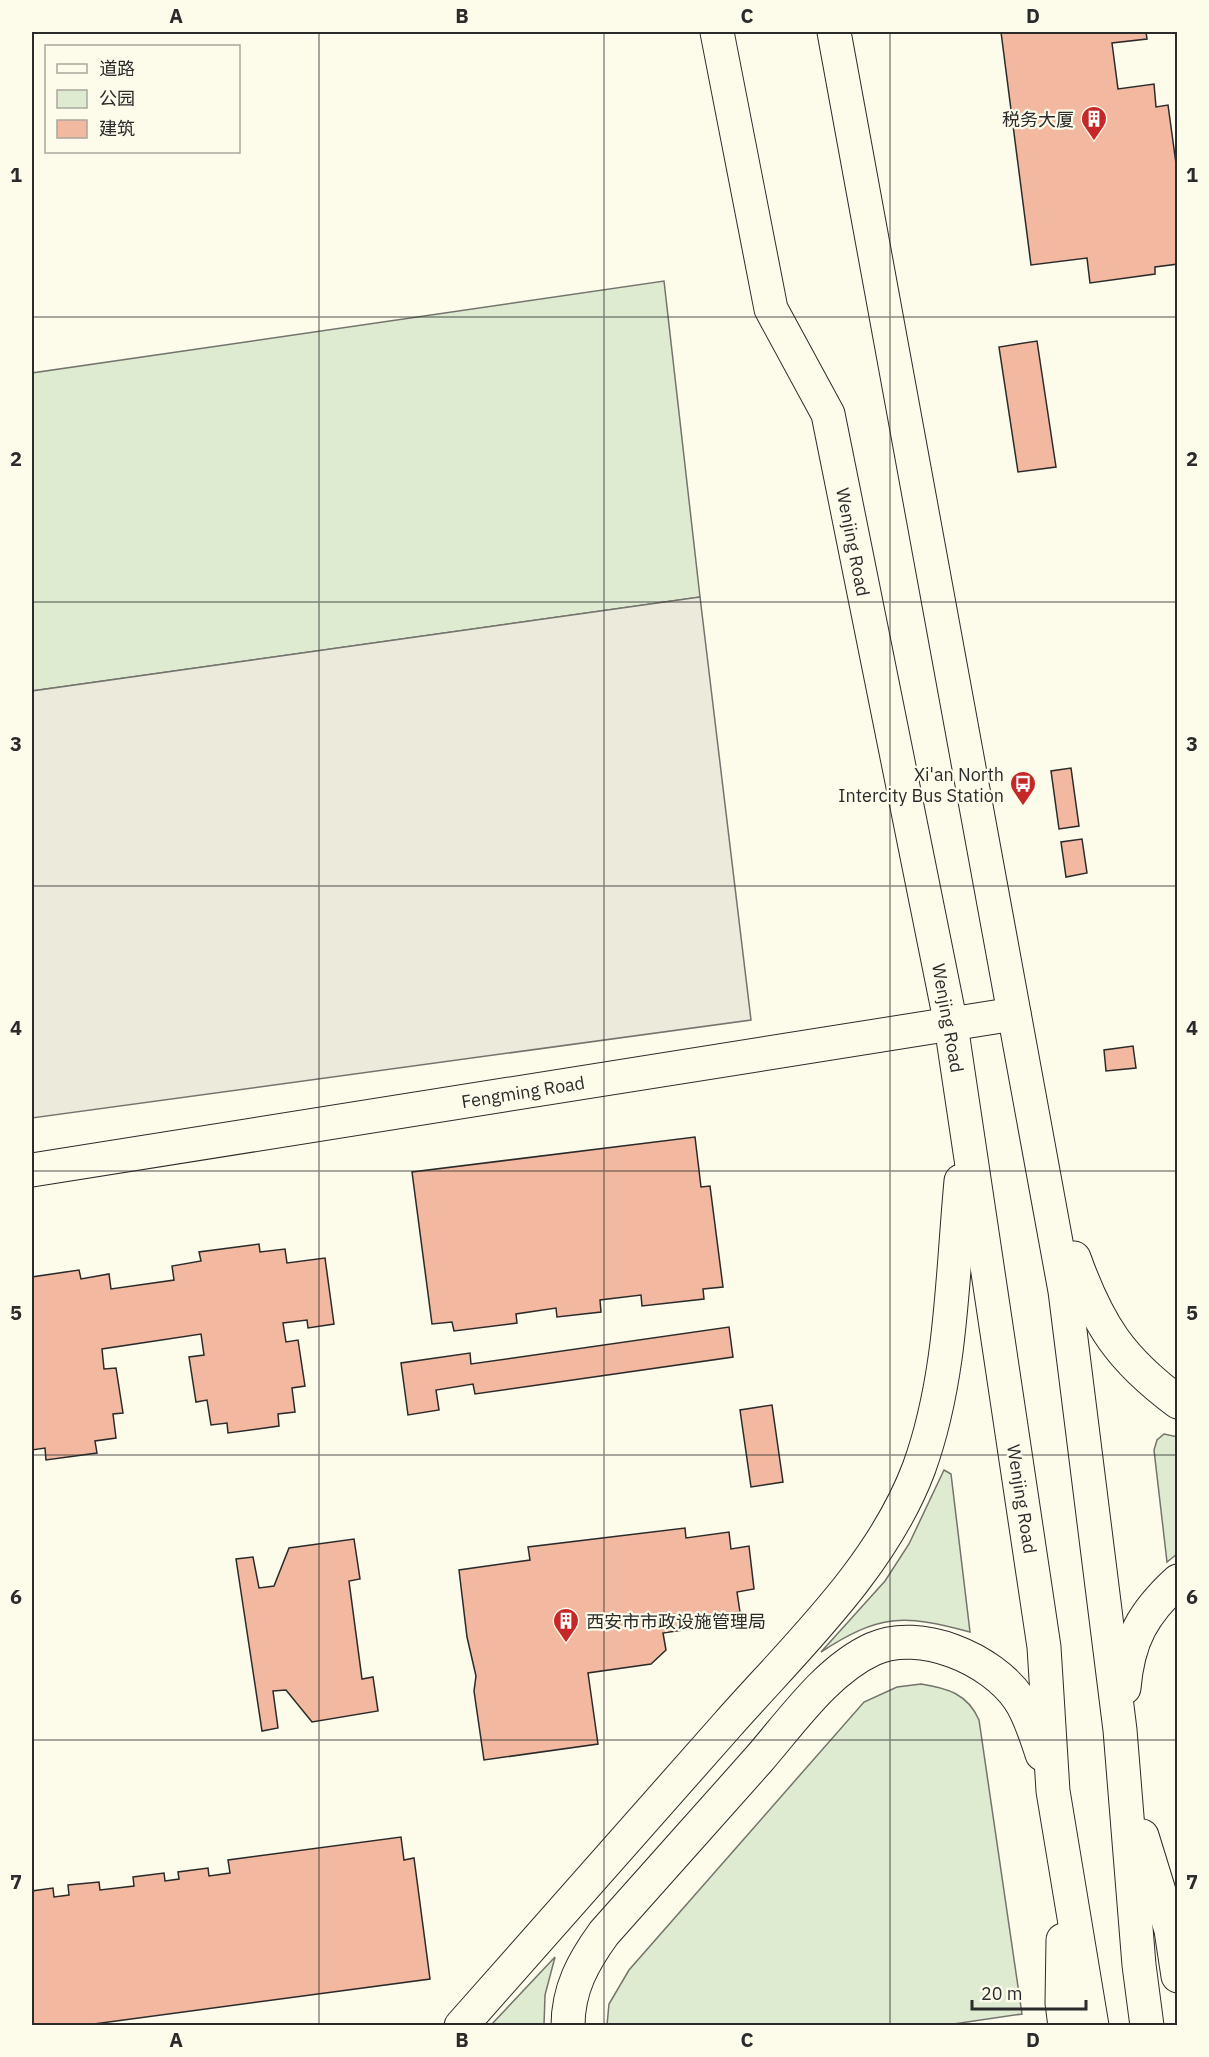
<svg xmlns="http://www.w3.org/2000/svg" width="1209" height="2057" font-family="'IBM Plex Sans','Noto Sans SC',sans-serif">
<style>
.green{fill:#deebd1;stroke:#74746e;stroke-width:1.5}
.parking{fill:#eceadb;stroke:#74746e;stroke-width:1.5}
.building{fill:#f2b8a0;stroke:#2b2b2b;stroke-width:1.5}
.lines{fill:none;stroke-linecap:round;stroke-linejoin:round}
.tertiary-casing{stroke:#2b2b2b;stroke-width:35}
.secondary-casing{stroke:#2b2b2b;stroke-width:35}
.tertiary{stroke:#fdfbea;stroke-width:33}
.secondary{stroke:#fdfbea;stroke-width:33}
.grid{fill:none;stroke:#2b2b2b;stroke-width:1.5;stroke-opacity:0.55}
.labels{text-anchor:middle;dominant-baseline:central;stroke-width:4.5;stroke-linejoin:round;paint-order:stroke}
.poi-label{font-size:18px;fill:#2b2b2b;stroke:#fdfbea;text-anchor:end}
.street-label{font-size:18px;fill:#2b2b2b;stroke:#fdfbea}
.neatline{fill:none;stroke:#2b2b2b;stroke-width:2}
.grid-label{font-size:20px;text-anchor:middle;font-weight:bold;fill:#2b2b2b}
</style>
<rect width="100%" height="100%" fill="#fdfbea"/>
<g class="green">
<polygon points="664,281 700,597 32,691 32,373"/>
<polygon points="1164,1434 1178,1437 1177,1554 1167,1562 1154,1450 1157,1440"/>
<path d="M944 1470 951 1474 970 1632C904 1614 879 1614 821 1652L885 1581 909 1544Z"/>
<path d="M921 1684C947 1688 968 1694 979 1720L1022 2014 940 2026 607 2025 609 2004 629 1970 864 1702 897 1687Z"/>
<polygon points="555,1957 545,1995 544,2025 491,2025"/>
</g>
<polygon class="parking" points="700,597 751,1020 32,1118 32,691"/>
<g class="building">
<polygon points="1001,32 1146,32 1147,39 1112,43 1118,89 1154,84 1156,107 1168,105 1178,178 1178,264 1155,267 1155,274 1090,283 1087,258 1031,265"/>
<polygon points="1037,341 1056,467 1018,472 999,347"/>
<polygon points="1071,768 1079,826 1059,829 1051,771"/>
<polygon points="1082,839 1087,873 1066,877 1061,842"/>
<polygon points="1133,1046 1136,1068 1106,1071 1104,1050"/>
<polygon points="695,1137 701,1187 710,1186 723,1287 703,1289 704,1299 642,1306 641,1295 600,1300 601,1312 557,1317 556,1308 516,1314 517,1323 454,1331 452,1322 432,1324 412,1172"/>
<polygon points="259,1244 260,1252 285,1249 287,1263 325,1258 334,1324 308,1328 307,1320 283,1323 286,1342 298,1340 305,1386 292,1388 295,1412 278,1414 279,1426 228,1433 227,1423 211,1425 207,1400 196,1402 189,1357 204,1355 201,1334 102,1349 104,1369 116,1368 123,1413 113,1414 116,1438 95,1441 97,1453 46,1460 45,1448 32,1450 32,1277 79,1270 81,1279 109,1274 111,1289 174,1280 172,1266 201,1261 199,1252"/>
<polygon points="729,1327 733,1357 475,1394 473,1384 436,1390 439,1410 408,1415 401,1363 470,1353 471,1364"/>
<polygon points="772,1405 783,1482 751,1487 740,1410"/>
<polygon points="685,1528 686,1538 729,1532 731,1549 749,1546 754,1589 737,1592 740,1612 701,1617 702,1627 663,1633 666,1650 651,1664 588,1673 598,1744 484,1760 474,1691 476,1676 467,1637 459,1570 530,1560 528,1547"/>
<polygon points="354,1539 360,1579 349,1581 362,1679 373,1677 378,1711 312,1722 286,1690 273,1691 278,1728 262,1731 236,1559 253,1557 259,1588 274,1586 289,1548"/>
<polygon points="401,1837 404,1860 414,1858 430,1979 79,2026 32,2026 32,1891 53,1888 54,1897 69,1895 68,1885 99,1882 100,1890 134,1886 133,1877 164,1873 165,1881 179,1879 178,1872 208,1868 209,1876 230,1873 228,1860"/>
</g>
<g class="lines">
<defs>
<polyline id="tertiary" points="32,1170 1014,1014"/>
<g id="secondary">
<polyline points="717,32 771,309 828,414 951,1025 1044,1647 1053,1791 1092,2026"/>
<polyline points="834,32 1065,1291 1120,1730 1139,1965 1147,2026"/>
<path d="M1074 1258C1098 1325 1120 1359 1178 1402"/>
<path d="M1124 1688C1128 1640 1143 1613 1178 1581"/>
<polyline points="1142,1836 1171,1930 1178,1976"/>
<polyline points="1063,1940 1062,2003 1065,2026"/>
<path d="M461 2026C550 1925 639 1824 728 1724 797 1646 882 1567 919 1468 952 1377 952 1277 961 1181"/>
<path d="M568 2026C568 1989 583 1962 604 1933 656 1875 707 1817 759 1759 792 1721 827 1670 873 1649 920 1628 992 1659 1019 1699 1030 1715 1036 1736 1042 1754"/>
</g>
</defs>
<use href="#tertiary" class="tertiary-casing"/>
<use href="#secondary" class="secondary-casing"/>
<use href="#tertiary" class="tertiary"/>
<use href="#secondary" class="secondary"/>
</g>
<path class="grid" d="M319 32V2026M604 32V2026M890 32V2026M32 317H1178M32 602H1178M32 886H1178M32 1171H1178M32 1455H1178M32 1740H1178"/>
<defs>
<symbol id="building-pin" viewBox="-11 -11 22 30"><path d="M0 17L-7.5 6A9.5 9.5 0 1 1 7.5 6Z" fill="#c62828" stroke="#fdfbea"/><path d="M-4-6H4V6H1V3H-1V6H-4ZM-2.5-4.3h1.7v1.8h-1.7ZM.8-4.3h1.7v1.8H.8ZM-2.5-1h1.7V.8h-1.7ZM.8-1h1.7V.8H.8Z" fill="#fff"/></symbol>
<symbol id="bus-pin" viewBox="-11 -11 22 30"><path d="M0 17L-7.5 6A9.5 9.5 0 1 1 7.5 6Z" fill="#c62828" stroke="#fdfbea"/><path d="M-5-6H5V4H4V6H2V4H-2V6H-4V4H-5ZM-3.5-4V0h7V-4ZM-3.5 1.2v1.5H-2V1.2ZM2 1.2v1.5H3.5V1.2Z" fill="#fff"/></symbol>
</defs>
<g fill-rule="evenodd">
<use href="#building-pin" x="1079" y="104" width="30" height="40"/>
<use href="#bus-pin" x="1008" y="769" width="30" height="40"/>
<use href="#building-pin" x="551" y="1606" width="30" height="40"/>
</g>
<g class="labels">
<g class="poi-label">
<text x="1074" y="119">税务大厦</text>
<text x="1004" y="774">Xi'an North<tspan x="1004" dy="21">Intercity Bus Station</tspan></text>
<text x="586" y="1621" text-anchor="start">西安市市政设施管理局</text>
</g>
<g class="street-label">
<text transform="translate(853 542) rotate(79)">Wenjing Road</text>
<text transform="translate(948 1018) rotate(80)">Wenjing Road</text>
<text transform="translate(523 1092) rotate(-9)">Fengming Road</text>
<text transform="translate(1022 1499) rotate(81)">Wenjing Road</text>
</g>
</g>
<rect width="1209" height="2057" fill="none" stroke="#fdfbea" stroke-width="66"/>
<rect x="45" y="45" width="195" height="108" fill="#fdfbea" stroke="#a9a89e" stroke-width="1.5"/>
<rect x="57" y="64" width="30" height="9" fill="#fdfbea" stroke="#a9a89e" stroke-width="1.5"/>
<text x="99" y="75" font-size="18" fill="#2b2b2b">道路</text>
<rect x="57" y="90" width="30" height="18" fill="#deebd1" stroke="#a9a89e" stroke-width="1.5"/>
<text x="99" y="105" font-size="18" fill="#2b2b2b">公园</text>
<rect x="57" y="120" width="30" height="18" fill="#f2b8a0" stroke="#a9a89e" stroke-width="1.5"/>
<text x="99" y="135" font-size="18" fill="#2b2b2b">建筑</text>
<path d="M972 2000v9h114v-9" fill="none" stroke="#2b2b2b" stroke-width="3"/>
<text x="981" y="2000" font-size="18" fill="#2b2b2b" stroke="#fdfbea" stroke-width="4.5" paint-order="stroke">20 m</text>
<rect x="33" y="33" width="1143" height="1991" class="neatline"/>
<g class="grid-label">
<text x="176" y="23">A</text>
<text x="462" y="23">B</text>
<text x="747" y="23">C</text>
<text x="1033" y="23">D</text>
<text x="16" y="182">1</text>
<text x="1192" y="182">1</text>
<text x="16" y="466">2</text>
<text x="1192" y="466">2</text>
<text x="16" y="751">3</text>
<text x="1192" y="751">3</text>
<text x="16" y="1035">4</text>
<text x="1192" y="1035">4</text>
<text x="16" y="1320">5</text>
<text x="1192" y="1320">5</text>
<text x="16" y="1604">6</text>
<text x="1192" y="1604">6</text>
<text x="16" y="1889">7</text>
<text x="1192" y="1889">7</text>
<text x="176" y="2047">A</text>
<text x="462" y="2047">B</text>
<text x="747" y="2047">C</text>
<text x="1033" y="2047">D</text>
</g>
</svg>
